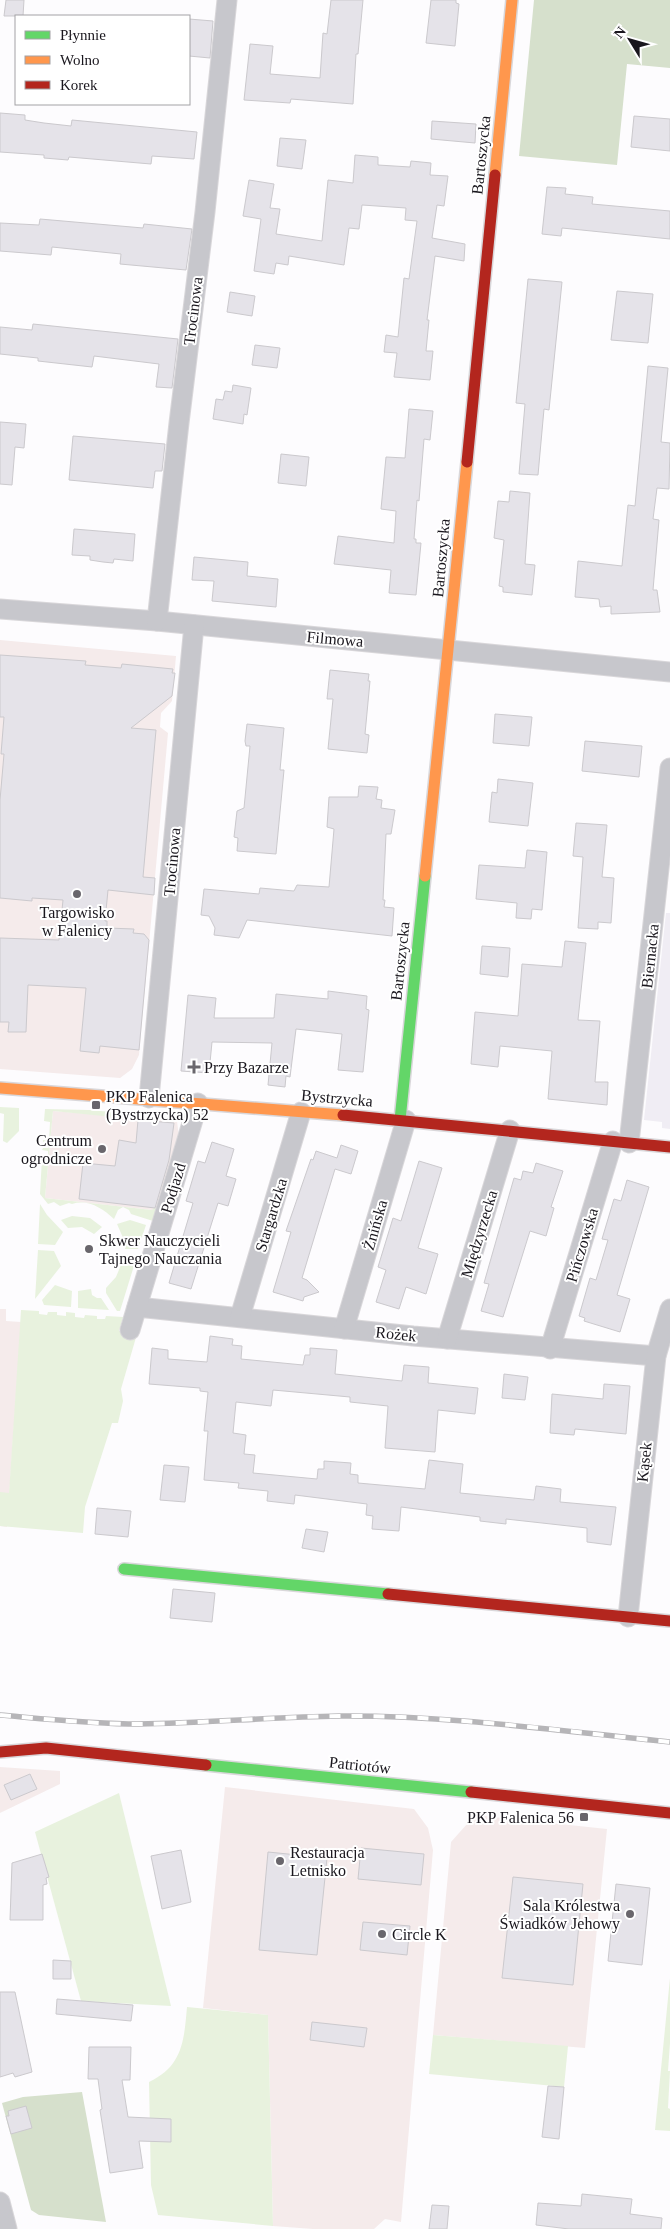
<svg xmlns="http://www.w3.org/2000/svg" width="670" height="2229" font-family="'Times New Roman',serif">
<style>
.commercial{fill:#f5ebeb}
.built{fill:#f0edf4}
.green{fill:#e8f2de}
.forest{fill:#d6e0cc}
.building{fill:#e5e3e9;stroke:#cbc9cd}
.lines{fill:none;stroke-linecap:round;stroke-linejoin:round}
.street-casing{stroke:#d9d7da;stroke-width:21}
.fast-casing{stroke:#d9d7da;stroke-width:14}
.slow-casing{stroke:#d9d7da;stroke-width:14}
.jam-casing{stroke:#d9d7da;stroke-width:14}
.street{stroke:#c7c7cc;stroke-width:19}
.fast{stroke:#63d668;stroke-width:11}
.slow{stroke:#ff974d;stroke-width:11}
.jam{stroke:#b3261e;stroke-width:11}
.rail-casing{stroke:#b6b5b8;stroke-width:5.5}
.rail{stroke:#fff;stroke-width:4;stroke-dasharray:11;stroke-linecap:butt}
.poi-dot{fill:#69666c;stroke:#fff;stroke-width:2}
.labels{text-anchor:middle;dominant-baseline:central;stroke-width:4;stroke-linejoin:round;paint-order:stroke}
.street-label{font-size:16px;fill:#19161d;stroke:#fff}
.poi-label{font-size:16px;fill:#19161d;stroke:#fff;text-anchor:start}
</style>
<rect width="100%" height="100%" fill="#fdfcfe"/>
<g class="commercial">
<polygon points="0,640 176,656 172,701 161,713 160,727 168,733 139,1055 132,1069 120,1078 0,1069"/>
<polygon points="53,1111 177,1121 179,1137 158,1208 152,1210 45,1198"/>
<polygon points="0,1309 6,1309 6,1321 21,1322 7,1527 0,1526"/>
<polygon points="0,1767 60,1771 60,1784 0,1813"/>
<polygon points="225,1787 414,1809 428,1828 433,1850 401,2222 385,2219 374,2229 313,2229 273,2226 268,2015 203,2008"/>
<polygon points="475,1815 607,1829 585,2048 433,2035 451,1842"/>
</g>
<polygon class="built" points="666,913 670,913 670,1129 662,1128 662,1122 644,1120"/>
<g class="green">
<polygon points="0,1107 19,1108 19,1131 7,1143 3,1141 4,1114 0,1113"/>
<path d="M45 1109 89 1110 124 1113 123 1118 53 1111 45 1198 152 1210 154 1208H158L153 1221 131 1214 129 1210 123 1207 118 1210 114 1219C102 1208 88 1199 72 1204L69 1203 60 1206 54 1202 48 1204 40 1194 42 1158H48V1151L42 1150 43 1148H48L49 1143 43 1142V1140L49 1141 50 1122 44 1121Z"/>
<polygon points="40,1204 47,1215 63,1232 55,1245 38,1244"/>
<polygon points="72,1216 90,1218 102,1227 94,1234 82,1227 68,1228 61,1220"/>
<polygon points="130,1220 146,1225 138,1249 125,1249 124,1240 117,1224"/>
<polygon points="38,1250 54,1251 61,1266 35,1299"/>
<polygon points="125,1255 137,1256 120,1311 117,1311 106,1293 106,1288 116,1277"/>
<polygon points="55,1285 72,1291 71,1307 44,1305 42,1300"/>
<polygon points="91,1289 92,1295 97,1298 101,1298 109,1310 78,1308 78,1291"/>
<polygon points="21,1310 39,1311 39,1314 47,1315 48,1312 57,1312 57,1315 66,1316 66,1312 75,1313 75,1317 84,1318 85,1315 97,1316 97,1319 105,1319 106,1316 123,1317 119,1331 137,1334 121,1389 123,1401 118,1423 112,1423 85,1507 83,1533 0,1526 0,1492 9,1493"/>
<polygon points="119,1793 171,2006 81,2001 35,1832"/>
<polygon points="670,1978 670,2043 668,2071 670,2071 668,2108 670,2109 670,2131 655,2130"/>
<path d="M187 2007 268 2015 273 2226 158 2215 151 2185 149 2082C183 2066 184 2040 187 2007Z"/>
<polygon points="433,2035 568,2046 564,2087 429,2074"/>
</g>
<g class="forest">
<polygon points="534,0 670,0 670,68 627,64 617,165 519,156"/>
<polygon points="82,2092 106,2222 39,2215 31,2210 2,2103 23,2097"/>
</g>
<g class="building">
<polygon points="6,0 24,0 23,16 4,16"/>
<polygon points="331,0 363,0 358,54 356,54 353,104 291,99 290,103 244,100 250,44 273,46 270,74 320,78 323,33 327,34"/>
<polygon points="431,0 456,0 456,3 459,4 455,46 426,43"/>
<polygon points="189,19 213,21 210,58 189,56"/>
<polygon points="0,113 25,115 25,120 44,123 71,126 72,120 197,132 194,159 152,156 151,164 69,157 68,160 44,158 44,155 0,152"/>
<polygon points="634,116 670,119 670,151 631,147"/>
<polygon points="432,121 476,124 475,143 431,139"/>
<polygon points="280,138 306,140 302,169 277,166"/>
<polygon points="355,155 378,157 378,165 410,167 411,161 431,163 430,175 448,176 444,206 437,205 432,238 465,244 464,261 435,256 427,320 429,320 426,351 433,351 430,380 394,377 397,353 384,352 386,335 398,337 404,278 409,279 417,221 405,220 406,208 362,205 359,229 349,228 344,265 289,256 288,265 276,263 274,274 254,271 261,219 243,216 249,180 274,184 270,208 280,209 276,234 322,241 328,180 353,183"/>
<polygon points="547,187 566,188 565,194 593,197 592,204 670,211 670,239 562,228 561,236 542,234"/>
<polygon points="40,219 143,228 144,224 192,229 186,270 120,264 121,254 52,247 51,255 0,251 0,223 39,225"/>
<polygon points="528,279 562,282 549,410 544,409 538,475 519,474 525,404 516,403"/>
<polygon points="617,291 653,294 648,343 611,340"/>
<polygon points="230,292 255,296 252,316 227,312"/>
<polygon points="33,324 178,339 172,388 156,387 159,364 94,356 92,367 38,361 38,358 0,354 0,327 32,330"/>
<polygon points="255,345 280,348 277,368 252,365"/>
<polygon points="648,366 668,368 661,442 670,443 669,489 657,488 653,519 659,520 653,590 657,590 660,612 611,614 611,606 600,607 599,599 575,597 578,561 622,566 628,505 635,506"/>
<polygon points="233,385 251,388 247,415 244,414 243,424 213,419 216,399 223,400 225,391 232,392"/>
<polygon points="409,409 433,411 430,440 424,439 419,501 417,500 414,539 416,539 416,543 421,543 416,595 389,593 391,570 334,564 338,536 394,543 396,511 381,509 386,457 405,458"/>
<polygon points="0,422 26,424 24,448 15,447 12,485 0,484"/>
<polygon points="73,436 165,444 162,471 155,471 153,488 69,480"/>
<polygon points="281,454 309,457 306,486 278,483"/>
<polygon points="510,491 530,493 525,564 535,565 532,595 503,592 503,587 499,586 504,540 494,538 498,501 509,502"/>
<polygon points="74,529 135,534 133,561 114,559 113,563 103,562 90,560 90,556 72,555"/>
<polygon points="194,557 248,562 247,576 278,579 276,607 212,601 214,581 192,580"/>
<polygon points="0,655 86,661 85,665 121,668 122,664 173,669 172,673 175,673 172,696 131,728 156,730 143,877 155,878 154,895 108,890 105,921 107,921 107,928 134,929 133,933 144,934 149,940 139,1050 100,1046 99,1053 80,1051 86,988 28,985 26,1032 8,1032 9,1022 0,1022 0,938 59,940 63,900 32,898 32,901 0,898 0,800 4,754 1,754 4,717 0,717"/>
<polygon points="330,670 369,674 368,681 370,681 365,734 369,735 367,753 328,749 333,699 327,699"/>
<polygon points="495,714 532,717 529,746 493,743"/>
<polygon points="247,724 284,728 280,770 284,770 276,854 237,851 238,838 234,837 237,811 244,808 250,746 246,746 245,741"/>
<polygon points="585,741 642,746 639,777 582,771"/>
<polygon points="498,779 533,783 528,826 489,822 492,792 497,793"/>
<polygon points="359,786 378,787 376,799 382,800 381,808 395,810 391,834 386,834 383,900 385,900 384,907 394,908 392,936 247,920 239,938 214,935 215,928 209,916 201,915 204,889 259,894 260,888 294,891 297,885 329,887 334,829 327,827 329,797 358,797"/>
<polygon points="576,823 607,825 602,877 614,878 611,923 598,922 598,929 578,928 583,857 573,856"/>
<polygon points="527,850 547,852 542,910 532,909 531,919 516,918 517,903 476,899 479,865 525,868"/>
<polygon points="565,941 586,943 578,1020 600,1021 595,1082 608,1082 607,1105 548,1099 552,1051 500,1046 498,1067 471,1064 475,1012 518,1016 522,964 562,967"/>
<polygon points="482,946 510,948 508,977 480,974"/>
<polygon points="328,991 367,996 366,1009 369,1010 363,1072 338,1070 342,1034 296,1029 290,1077 286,1076 285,1087 268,1085 272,1043 212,1042 209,1073 181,1071 188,995 216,998 214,1018 274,1018 276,994 328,999"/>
<polygon points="138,1120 174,1123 169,1160 155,1208 79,1199 83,1163 115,1166 119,1140 136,1143"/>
<polygon points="212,1142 234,1149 226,1176 236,1179 228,1206 218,1203 191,1289 169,1283 193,1203 186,1201 198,1161 205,1163"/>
<polygon points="341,1145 358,1151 351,1174 335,1169 302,1278 307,1280 319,1292 304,1297 303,1301 273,1292 291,1232 286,1231 311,1159 313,1160 316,1151 337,1158"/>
<polygon points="419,1161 442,1168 418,1248 438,1254 426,1294 406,1287 399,1309 376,1302 386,1270 378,1267 393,1218 401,1221"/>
<polygon points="536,1163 563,1171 551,1207 554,1208 546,1236 530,1231 503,1317 481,1311 489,1284 484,1283 514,1178 521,1180 523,1171 533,1173"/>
<polygon points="627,1180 649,1187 617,1295 630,1299 620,1332 584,1321 585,1318 579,1316 590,1278 596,1280 608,1240 602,1239 614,1199 621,1201"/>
<polygon points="210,1336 233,1339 232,1345 242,1346 241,1359 303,1365 305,1355 310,1355 310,1348 337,1350 335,1374 402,1381 404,1365 429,1367 428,1383 478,1388 475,1414 438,1410 435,1452 385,1448 388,1406 350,1402 350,1397 273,1390 271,1406 236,1402 233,1433 246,1435 244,1454 255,1455 253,1473 317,1479 318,1469 324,1469 324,1461 351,1463 350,1474 358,1475 358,1483 425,1489 429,1460 463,1464 460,1493 534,1500 536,1486 561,1489 560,1502 616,1507 611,1545 587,1542 587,1528 506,1519 506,1524 480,1521 480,1517 401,1507 399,1531 372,1529 373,1516 366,1515 367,1504 295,1495 294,1504 267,1501 268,1491 238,1488 239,1483 204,1480 208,1431 204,1431 208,1392 200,1391 200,1388 149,1384 152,1348 168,1350 168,1359 207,1362"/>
<polygon points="504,1374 528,1377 525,1400 502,1398"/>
<polygon points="604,1384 630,1386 626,1434 575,1429 574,1435 550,1433 552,1394 603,1399"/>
<polygon points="164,1465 189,1467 185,1502 160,1500"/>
<polygon points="97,1508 131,1511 128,1537 95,1534"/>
<polygon points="306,1529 328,1532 324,1552 302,1548"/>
<polygon points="173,1589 215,1593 212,1622 170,1618"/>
<polygon points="30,1774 37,1789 11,1800 4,1785"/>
<polygon points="361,1848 424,1854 421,1885 358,1879"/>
<polygon points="181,1850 191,1902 162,1909 151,1856"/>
<polygon points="268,1852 327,1858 317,1955 259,1950"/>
<polygon points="42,1854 49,1877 46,1878 47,1884 43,1885 43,1920 10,1920 12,1863"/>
<polygon points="513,1877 583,1884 573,1985 502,1978"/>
<polygon points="616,1884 650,1888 642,1965 608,1961"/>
<polygon points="363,1922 410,1926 407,1955 360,1950"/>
<polygon points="53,1960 71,1961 71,1979 53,1979"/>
<polygon points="0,1992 15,1992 32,2072 15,2077 13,2073 0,2077"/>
<polygon points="57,1999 133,2005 131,2021 56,2014"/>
<polygon points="312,2022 367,2028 364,2047 310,2040"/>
<polygon points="89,2047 131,2047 130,2080 122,2080 128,2117 171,2119 171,2142 139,2141 143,2168 110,2173 100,2110 102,2109 98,2079 88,2079"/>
<polygon points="548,2086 564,2087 559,2139 542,2137"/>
<polygon points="26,2106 32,2128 11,2134 6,2116 9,2116 8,2111"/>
<polygon points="582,2194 632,2199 630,2214 662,2218 661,2229 569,2229 536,2225 538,2203 581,2206"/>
<polygon points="432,2205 449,2206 447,2229 429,2229"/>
</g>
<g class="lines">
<defs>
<g id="street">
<polyline points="0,609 157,621 670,672"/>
<polyline points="157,621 179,423 205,212 227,0"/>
<polyline points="149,1098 194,625"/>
<polyline points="629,1143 670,768"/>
<polyline points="137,1307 413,1336 656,1356"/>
<polyline points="240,1317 301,1112"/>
<polyline points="344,1329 406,1120"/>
<polyline points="130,1330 198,1103"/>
<polyline points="447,1339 510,1130"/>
<polyline points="550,1349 613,1141"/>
<polyline points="628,1617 656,1356 670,1309"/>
<polyline points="0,2202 7,2229"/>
</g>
<g id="fast">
<polyline points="400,1120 425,876"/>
<polyline points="124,1569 388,1594"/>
<polyline points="206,1765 471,1792"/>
</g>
<g id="slow">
<polyline points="495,175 512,0"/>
<polyline points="425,876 467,462"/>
<polyline points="0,1088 343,1115"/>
</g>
<g id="jam">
<polyline points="467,462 495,175"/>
<polyline points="343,1115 670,1147"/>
<polyline points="388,1594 670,1621"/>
<polyline points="0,1752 46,1748 206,1765"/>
<polyline points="471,1792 670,1813"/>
</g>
</defs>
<use href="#street" class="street-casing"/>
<use href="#fast" class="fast-casing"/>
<use href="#slow" class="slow-casing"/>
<use href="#jam" class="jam-casing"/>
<use href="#street" class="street"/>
<use href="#fast" class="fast"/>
<use href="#slow" class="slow"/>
<use href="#jam" class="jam"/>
<defs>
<path id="rail" d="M0 1715C46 1719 93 1724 139 1724 206 1723 272 1717 339 1716 449 1715 560 1731 670 1742"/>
</defs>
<use href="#rail" class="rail-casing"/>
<use href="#rail" class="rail"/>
</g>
<g class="poi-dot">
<circle cx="77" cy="894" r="5"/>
<path d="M191.5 1059.5h5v5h5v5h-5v5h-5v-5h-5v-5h5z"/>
<rect x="91" y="1100" width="10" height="10" rx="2.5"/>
<circle cx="102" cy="1149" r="5"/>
<circle cx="89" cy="1249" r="5"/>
<rect x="579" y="1812" width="10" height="10" rx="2.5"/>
<circle cx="280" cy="1861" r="5"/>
<circle cx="630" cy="1914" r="5"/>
<circle cx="382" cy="1934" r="5"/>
</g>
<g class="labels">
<g class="street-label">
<text transform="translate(481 155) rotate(-84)">Bartoszycka</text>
<text transform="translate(193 311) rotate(-83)">Trocinowa</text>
<text transform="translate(441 558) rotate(-85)">Bartoszycka</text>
<text transform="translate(335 639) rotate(5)">Filmowa</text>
<text transform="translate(172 862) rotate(-85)">Trocinowa</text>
<text transform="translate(650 956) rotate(-84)">Biernacka</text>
<text transform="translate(400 961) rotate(-84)">Bartoszycka</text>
<text transform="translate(337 1098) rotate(5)">Bystrzycka</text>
<text transform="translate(173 1188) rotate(-73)">Podjazd</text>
<text transform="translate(271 1215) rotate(-73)">Stargardzka</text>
<text transform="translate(375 1225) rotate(-74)">Żnińska</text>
<text transform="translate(479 1234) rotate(-73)">Międzyrzecka</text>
<text transform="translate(582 1245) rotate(-73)">Pińczowska</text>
<text transform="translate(396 1334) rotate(6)">Rożek</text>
<text transform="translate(644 1462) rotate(-84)">Kąsek</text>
<text transform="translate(360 1765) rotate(6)">Patriotów</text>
</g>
<g class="poi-label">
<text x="77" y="912" text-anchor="middle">Targowisko<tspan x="77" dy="18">w Falenicy</tspan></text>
<text x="204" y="1067">Przy Bazarze</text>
<text x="106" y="1096">PKP Falenica<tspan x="106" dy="18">(Bystrzycka) 52</tspan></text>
<text x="92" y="1140" text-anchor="end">Centrum<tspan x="92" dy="18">ogrodnicze</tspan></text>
<text x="99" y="1240">Skwer Nauczycieli<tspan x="99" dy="18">Tajnego Nauczania</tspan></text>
<text x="574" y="1817" text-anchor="end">PKP Falenica 56</text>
<text x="290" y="1852">Restauracja<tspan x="290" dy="18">Letnisko</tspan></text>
<text x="620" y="1905" text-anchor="end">Sala Królestwa<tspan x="620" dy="18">Świadków Jehowy</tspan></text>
<text x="392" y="1934">Circle K</text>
</g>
</g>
<rect x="15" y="15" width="175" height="90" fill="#ffffff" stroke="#a3a2a5"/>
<rect x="25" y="31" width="25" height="8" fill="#63d668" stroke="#a3a2a5"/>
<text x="60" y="40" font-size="15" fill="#19161d">Płynnie</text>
<rect x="25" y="56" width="25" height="8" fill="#ff974d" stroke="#a3a2a5"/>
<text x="60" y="65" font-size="15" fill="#19161d">Wolno</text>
<rect x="25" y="81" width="25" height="8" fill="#b3261e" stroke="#a3a2a5"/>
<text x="60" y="90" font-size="15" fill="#19161d">Korek</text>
<g transform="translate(630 40) rotate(307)" stroke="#ffffff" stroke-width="4" paint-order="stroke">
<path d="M0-4L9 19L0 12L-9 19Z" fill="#19161d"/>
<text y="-8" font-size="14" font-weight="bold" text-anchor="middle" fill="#19161d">N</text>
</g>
</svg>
